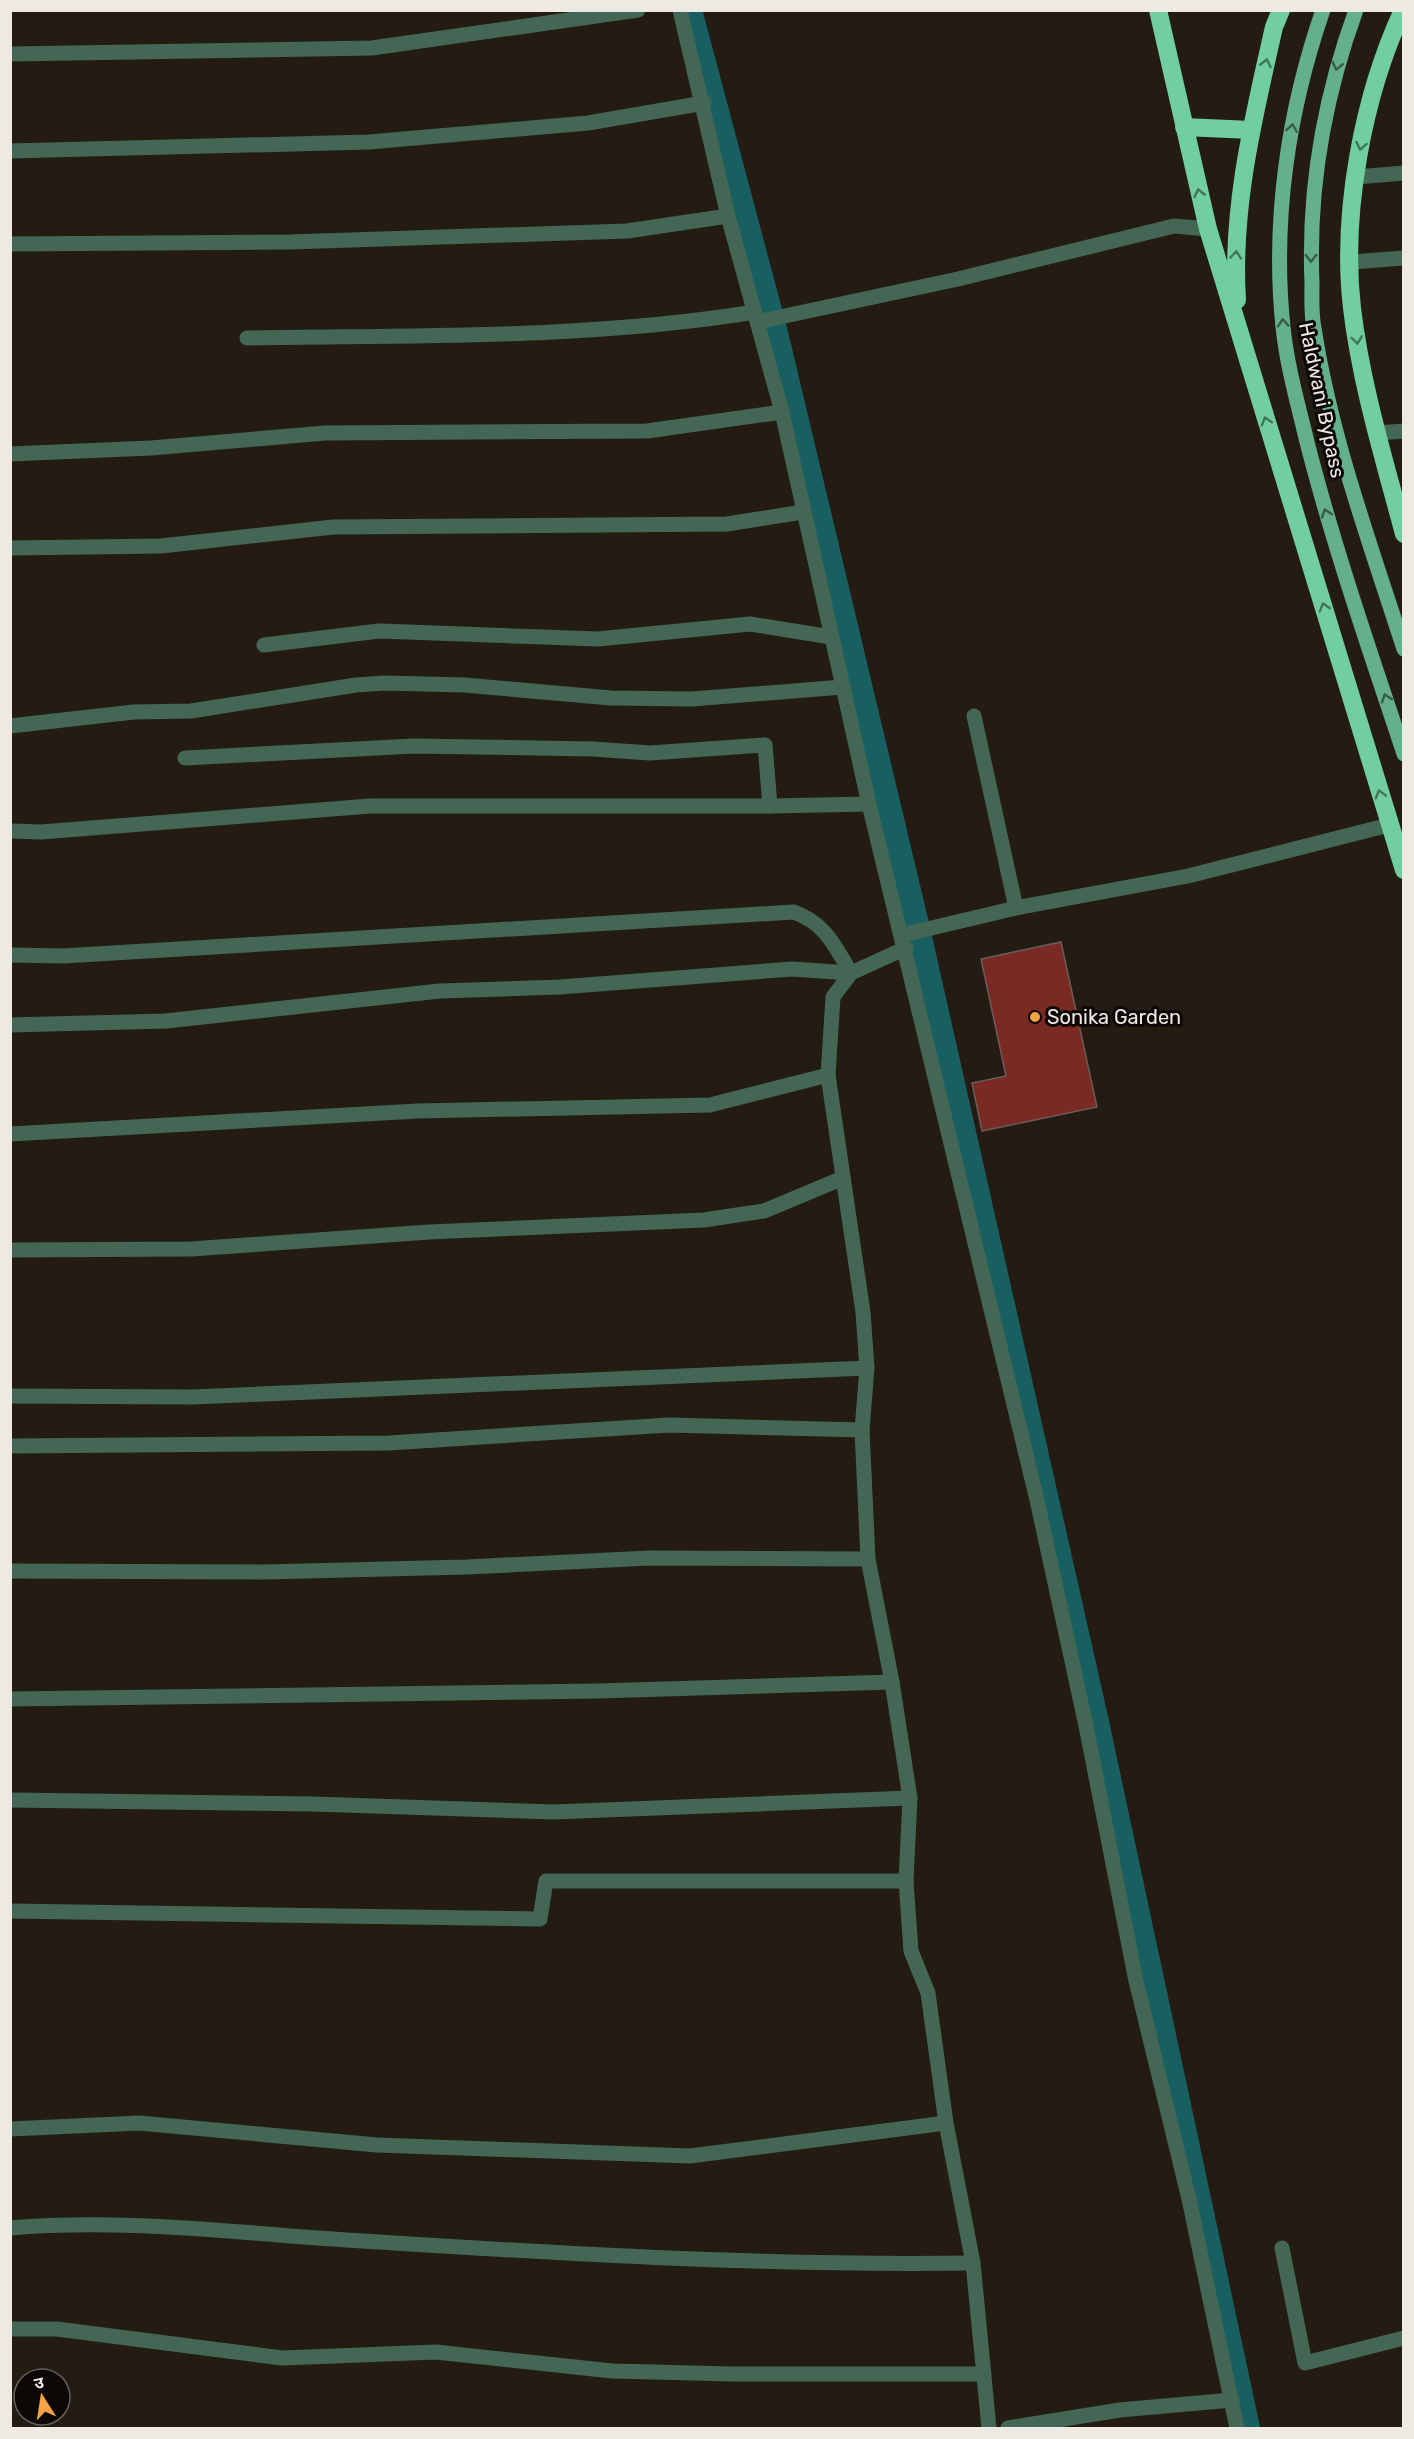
<svg xmlns="http://www.w3.org/2000/svg" width="1414" height="2439" font-family="Rubik,'Noto Sans Devanagari',sans-serif">
<style>
.lines{fill:none;stroke-linecap:round;stroke-linejoin:round}
.canal{stroke:#175f60;stroke-width:24}
.building{fill:#7a2a23;stroke:#6c5c5a;stroke-width:1.5}
.minor{stroke:#436754;stroke-width:15}
.major{stroke:#64b08a;stroke-width:15}
.highway{stroke:#70ce9f;stroke-width:18}
.oneway{stroke:#43755a}
.oneway2{stroke:#385c48}
.poi-dot{fill:#f6a247;stroke:#0b0805;stroke-width:2}
.labels{text-anchor:middle;dominant-baseline:central;stroke-width:6;stroke-linejoin:round;paint-order:stroke}
.street-label{font-size:20px;fill:#eee9e2;stroke:#0b0805}
.poi-label{font-size:20px;fill:#eee9e2;stroke:#0b0805;text-anchor:start}
</style>
<rect width="100%" height="100%" fill="#241c13"/>
<g class="lines">
<polyline class="canal" points="690,10 776,333 917,924 1097,1722 1248,2428"/>
</g>
<polygon class="building" points="1061,942 1097,1107 982,1131 972,1083 1006,1076 981,959"/>
<g class="lines">
<g class="minor">
<polyline points="680,10 728,216 782,412 869,804 1037,1500 1086,1726 1136,1981 1189,2199 1237,2428"/>
<polyline points="10,54 372,48 638,10"/>
<polyline points="10,151 369,142 588,123 704,103"/>
<polyline points="1356,177 1404,173"/>
<polyline points="10,244 290,242 627,231 728,216"/>
<polyline points="1351,262 1404,258"/>
<polyline points="757,322 958,279 1174,226 1208,229"/>
<path d="M247 338C416 335 588 339 755 312"/>
<polyline points="1377,433 1404,431"/>
<polyline points="10,454 151,448 325,433 647,431 782,412"/>
<polyline points="10,548 161,546 333,527 727,524 803,512"/>
<polyline points="264,645 379,631 598,639 750,624 831,637"/>
<polyline points="974,716 1016,908"/>
<polyline points="10,726 134,712 191,711 356,685 386,683 464,685 611,698 692,699 843,687"/>
<polyline points="185,758 414,746 593,749 650,753 765,745 770,806"/>
<polyline points="10,831 41,832 370,806 770,806 869,804"/>
<polyline points="902,935 1016,908 1188,876 1389,825"/>
<polyline points="906,948 851,973 833,997 828,1075 863,1312 867,1368 862,1430 868,1559 892,1682 910,1798 906,1881 911,1951 928,1993 946,2123 973,2263 989,2428"/>
<path d="M10 955 63 956 794 912C826 924 834 945 851 973"/>
<polyline points="10,1025 166,1021 440,991 560,987 792,969 851,973"/>
<polyline points="10,1134 418,1111 710,1105 828,1075"/>
<polyline points="10,1250 191,1249 429,1232 704,1220 764,1211 843,1178"/>
<polyline points="10,1396 193,1397 867,1368"/>
<polyline points="10,1446 389,1443 669,1425 862,1430"/>
<polyline points="10,1571 265,1572 467,1567 649,1558 868,1559"/>
<polyline points="10,1699 598,1691 892,1682"/>
<polyline points="10,1800 313,1804 554,1812 910,1798"/>
<polyline points="10,1911 540,1919 546,1881 906,1881"/>
<polyline points="10,2129 139,2123 377,2145 690,2156 946,2123"/>
<path d="M10 2228C128 2218 246 2234 363 2241 566 2254 769 2266 973 2263"/>
<polyline points="1282,2248 1305,2363 1404,2338"/>
<polyline points="10,2329 57,2329 282,2358 436,2352 612,2371 733,2374 984,2374"/>
<polyline points="1008,2428 1120,2410 1232,2400"/>
</g>
<g class="major">
<path d="M1323 10C1288 111 1272 221 1283 327 1287 366 1298 404 1307 442 1334 548 1370 651 1404 754"/>
<path d="M1356 10C1324 98 1308 190 1312 283 1312 298 1311 314 1314 328 1331 438 1370 543 1404 649"/>
</g>
<g class="highway">
<polyline points="1158,10 1208,229 1404,870"/>
<path d="M1403 10C1363 96 1341 213 1352 308 1361 384 1384 459 1404 534"/>
<polyline points="1184,127 1251,130"/>
<path d="M1237 300C1231 207 1254 116 1274 27L1281 10"/>
</g>
</g>
<defs><path id="oneway-chevron" d="M-2-3.5L2.5 0L-2 3.5" fill="none" stroke-width="1.6" stroke-linecap="round" stroke-linejoin="round" transform="scale(1.5)"/></defs>
<g class="oneway">
<use href="#oneway-chevron" transform="translate(1266 63) rotate(-77)"/>
<use href="#oneway-chevron" transform="translate(1361 146) rotate(100)"/>
<use href="#oneway-chevron" transform="translate(1199 193) rotate(-103)"/>
<use href="#oneway-chevron" transform="translate(1236 255) rotate(-85)"/>
<use href="#oneway-chevron" transform="translate(1357 340) rotate(82)"/>
<use href="#oneway-chevron" transform="translate(1266 421) rotate(-107)"/>
<use href="#oneway-chevron" transform="translate(1324 607) rotate(-107)"/>
<use href="#oneway-chevron" transform="translate(1380 794) rotate(-106)"/>
</g>
<g class="oneway2">
<use href="#oneway-chevron" transform="translate(1337 66) rotate(103)"/>
<use href="#oneway-chevron" transform="translate(1292 128) rotate(-81)"/>
<use href="#oneway-chevron" transform="translate(1311 258) rotate(90)"/>
<use href="#oneway-chevron" transform="translate(1283 323) rotate(-94)"/>
<use href="#oneway-chevron" transform="translate(1326 513) rotate(-108)"/>
<use href="#oneway-chevron" transform="translate(1386 698) rotate(-108)"/>
</g>
<circle class="poi-dot" cx="1035" cy="1017" r="6"/>
<g class="labels">
<g class="street-label">
<text transform="translate(1322 400) rotate(78)">Haldwani Bypass</text>
</g>
<g class="poi-label">
<text x="1047" y="1017">Sonika Garden</text>
</g>
</g>
<rect width="1414" height="2439" fill="none" stroke="#eee9e2" stroke-width="24"/>
<g transform="translate(42 2397) rotate(348)"><circle r="28" fill="#0b0805" stroke="#66625d" stroke-width="1.5"/>
<path d="M0-4.5L10 22L0 15L-10 22Z" fill="#f6a247"/>
<text y="-9" font-size="16" font-weight="bold" text-anchor="middle" fill="#eee9e2">उ</text>
</g>
</svg>
